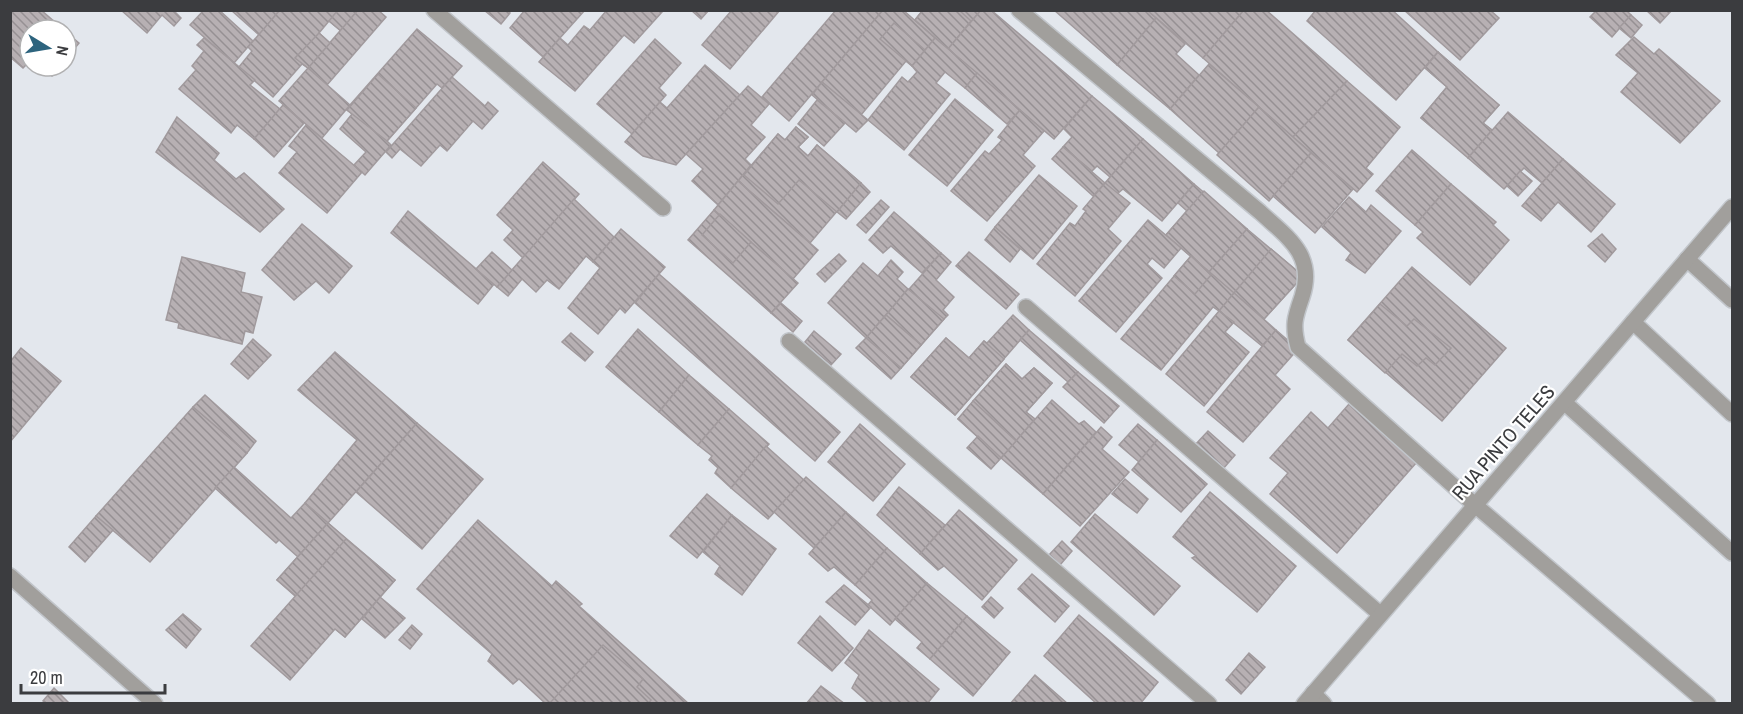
<svg xmlns="http://www.w3.org/2000/svg" width="1743" height="714" font-family="'Archivo Narrow',sans-serif">
<style>
.building{fill:url(#building-back-hatch);stroke:#a19a9d;stroke-width:1.5}
.lines{fill:none;stroke-linecap:round;stroke-linejoin:round}
.minor-casing{stroke:#c1c5ca;stroke-width:18}
.tertiary-casing{stroke:#c1c5ca;stroke-width:18}
.minor{stroke:#a19f9c;stroke-width:15}
.tertiary{stroke:#a19f9c;stroke-width:15}
.labels{text-anchor:middle;dominant-baseline:central;stroke-width:4.5;stroke-linejoin:round;paint-order:stroke}
.street-label{font-size:20px;fill:#3b3c3f;stroke:#fff}
</style>
<defs>
<pattern id="building-back-hatch" width="6" height="6" patternUnits="userSpaceOnUse" patternTransform="scale(1.5)"><rect width="6" height="6" fill="#b7b0b3"/><path d="M-1 5l2 2M0 0l6 6M5-1l2 2" fill="none" stroke="#969093"/></pattern>
</defs>
<rect width="100%" height="100%" fill="#e3e7ed"/>
<g class="building">
<polygon points="10,10 41,10 64,30 30,30 30,61 23,68 10,57"/>
<polygon points="121,10 173,10 181,18 174,26 162,15 147,33"/>
<polygon points="204,10 219,10 253,41 234,63 190,25"/>
<polygon points="231,10 280,10 259,35"/>
<polygon points="280,10 358,10 341,31 329,21 319,33 330,43 308,68 302,64 273,97 239,67 252,51 248,47"/>
<polygon points="338,10 358,10 341,31 329,21"/>
<polygon points="358,10 378,10 386,17 327,85 308,68"/>
<polygon points="484,10 508,10 510,13 501,24"/>
<polygon points="525,10 585,10 543,57 510,28"/>
<polygon points="607,10 660,10 662,12 634,43 624,35 575,91 539,62 560,38 568,45 584,26 590,30"/>
<polygon points="691,10 709,10 701,19"/>
<polygon points="732,10 780,10 730,69 702,45"/>
<polygon points="836,10 883,10 789,121 762,97"/>
<polygon points="883,10 903,10 935,38 912,66 906,61 861,115 822,82"/>
<polygon points="923,10 981,10 948,49 915,20"/>
<polygon points="923,10 959,10 971,21 948,49 915,20"/>
<polygon points="981,10 991,10 1092,96 1054,139 948,49"/>
<polygon points="1054,10 1147,10 1156,18 1117,65"/>
<polygon points="1147,10 1244,10 1203,58"/>
<polygon points="1244,10 1266,10 1347,81 1293,137 1203,58"/>
<polygon points="1316,10 1392,10 1438,52 1396,100 1307,21"/>
<polygon points="1404,10 1490,10 1499,18 1460,60"/>
<polygon points="1597,10 1626,10 1631,15 1612,37 1590,17"/>
<polygon points="1646,10 1672,10 1660,23"/>
<polygon points="1631,15 1642,25 1631,38 1619,28"/>
<polygon points="1156,18 1185,44 1176,54 1199,75 1170,109 1117,65"/>
<polygon points="894,23 925,50 912,66 880,39"/>
<polygon points="417,29 462,66 442,88 437,84 387,141 391,145 365,175 354,165 366,152 340,129 352,114 347,110 350,105"/>
<polygon points="66,32 79,43 66,59"/>
<polygon points="319,33 330,43 308,68 295,58"/>
<polygon points="1634,37 1654,54 1659,49 1720,101 1680,143 1621,92 1638,73 1616,55"/>
<polygon points="204,38 255,80 250,85 280,109 254,139 237,125 231,133 179,89 196,70 192,66 204,51 197,45"/>
<polygon points="935,38 977,73 965,88 945,72 936,83 950,94 904,150 868,120 902,77 908,82 917,72 912,66"/>
<polygon points="655,39 681,63 659,88 666,95 632,134 597,104"/>
<polygon points="1438,52 1499,105 1483,123 1492,130 1475,150 1440,122 1433,128 1421,118 1447,87 1425,68"/>
<polygon points="1438,52 1499,105 1483,123 1492,130 1468,158 1421,118 1447,87 1425,68"/>
<polygon points="1209,64 1259,107 1219,153 1170,109"/>
<polygon points="705,65 740,95 676,165 643,156 625,142 660,102 667,108"/>
<polygon points="39,66 60,66 52,76"/>
<polygon points="308,68 350,105 322,138 279,101"/>
<polygon points="977,73 1020,110 1007,124 965,88"/>
<polygon points="378,74 416,108 387,141 347,110"/>
<polygon points="452,77 485,106 488,102 498,111 482,129 473,121 447,151 440,145 421,166 400,149 392,158 386,152"/>
<polygon points="1347,81 1400,127 1366,168 1373,174 1357,192 1293,137"/>
<polygon points="822,82 868,120 856,132 812,95"/>
<polygon points="748,86 769,104 751,125 765,137 745,159 751,165 718,205 692,181 703,169 686,154"/>
<polygon points="1092,96 1143,139 1110,177 1097,166 1092,171 1063,147 1072,137 1064,129"/>
<polygon points="955,99 993,130 947,186 909,155"/>
<polygon points="817,100 845,123 824,146 798,124"/>
<polygon points="283,105 304,123 274,157 254,139"/>
<polygon points="1259,107 1311,153 1269,201 1217,155"/>
<polygon points="1020,110 1044,131 1023,155 1035,166 987,221 951,191 985,151 989,154 1002,140 998,137"/>
<polygon points="1508,112 1563,159 1542,183 1524,168 1504,189 1468,158"/>
<polygon points="177,117 219,153 214,160 236,179 244,173 284,209 260,232 156,152"/>
<polygon points="306,125 362,172 327,213 279,173 297,152 289,146"/>
<polygon points="796,127 808,137 798,147 808,156 817,145 861,183 810,243 738,181 778,134 785,140"/>
<polygon points="796,127 808,137 798,147 808,156 817,145 861,183 837,212 799,180 778,204 744,175 778,134 785,140"/>
<polygon points="1143,139 1194,184 1162,221 1123,189 1117,194 1105,183"/>
<polygon points="1063,147 1105,183 1093,196 1052,159"/>
<polygon points="1412,150 1451,184 1415,225 1376,191"/>
<polygon points="1311,153 1353,189 1315,233 1273,196"/>
<polygon points="1563,159 1615,204 1591,232 1558,202 1541,221 1522,206"/>
<polygon points="543,162 579,194 523,258 504,240 513,230 497,215"/>
<polygon points="1520,171 1532,181 1518,196 1507,186"/>
<polygon points="1039,175 1077,206 1033,259 995,227"/>
<polygon points="738,181 818,250 793,279 714,210"/>
<polygon points="861,183 870,192 846,219 837,212"/>
<polygon points="1105,183 1130,203 1108,229 1121,241 1075,296 1037,264 1070,223 1075,226 1086,211 1083,209"/>
<polygon points="1194,184 1247,229 1209,272 1166,235 1187,211 1178,203"/>
<polygon points="1451,184 1496,222 1493,225 1509,240 1470,285 1417,238 1423,232 1415,225"/>
<polygon points="1204,191 1247,229 1209,272 1166,235"/>
<polygon points="1349,197 1366,212 1371,205 1401,231 1365,273 1346,260 1351,253 1322,227"/>
<polygon points="574,199 614,237 593,262 586,256 559,289 547,280 536,292 522,279 508,296 497,287"/>
<polygon points="881,200 889,207 866,233 857,225"/>
<polygon points="714,210 798,283 771,313 688,240"/>
<polygon points="408,211 494,284 478,304 391,233"/>
<polygon points="894,212 941,253 922,273 891,246 883,253 869,240"/>
<polygon points="720,214 751,242 733,263 702,235"/>
<polygon points="1148,220 1181,248 1164,268 1152,258 1147,264 1162,278 1116,332 1079,301"/>
<polygon points="302,224 352,266 329,293 316,281 294,300 262,270"/>
<polygon points="995,227 1020,249 1010,262 985,240"/>
<polygon points="621,229 665,267 625,313 620,308 598,334 568,308 600,268 593,262"/>
<polygon points="1247,229 1303,276 1264,319 1209,272"/>
<polygon points="1602,234 1616,249 1605,262 1588,246"/>
<polygon points="1271,249 1303,276 1264,319 1234,293"/>
<polygon points="492,252 512,270 497,287 476,269"/>
<polygon points="969,252 1019,294 1006,309 956,266"/>
<polygon points="941,253 951,262 936,280 954,297 943,310 948,315 944,319 901,368 866,338"/>
<polygon points="839,254 846,261 825,282 817,274"/>
<polygon points="1191,256 1234,293 1219,311 1213,307 1161,370 1121,339"/>
<polygon points="1191,256 1211,275 1195,294 1174,276"/>
<polygon points="182,257 245,273 241,292 262,297 253,333 245,331 242,344 178,328 179,323 166,320"/>
<polygon points="891,260 903,272 897,279 908,289 866,338 828,303 863,263 878,276"/>
<polygon points="1412,267 1506,348 1442,421 1348,340"/>
<polygon points="659,274 840,432 815,461 635,303"/>
<polygon points="908,289 944,319 921,345 886,315"/>
<polygon points="1234,293 1276,330 1262,346 1219,311"/>
<polygon points="781,303 802,321 793,332 771,313"/>
<polygon points="1380,304 1407,326 1414,319 1451,348 1435,365 1426,358 1417,366 1402,354 1385,373 1348,340"/>
<polygon points="1219,311 1234,322 1225,332 1249,352 1204,406 1166,374"/>
<polygon points="886,315 921,345 901,368 866,338"/>
<polygon points="1013,315 1029,330 955,415 911,377 946,338 969,358 984,341 987,343"/>
<polygon points="638,329 689,375 659,412 606,367"/>
<polygon points="1029,330 1078,372 1068,382 1020,340"/>
<polygon points="1276,330 1298,349 1275,375 1290,389 1243,442 1207,412"/>
<polygon points="814,331 841,354 831,365 805,342"/>
<polygon points="571,333 593,352 585,361 562,342"/>
<polygon points="866,338 901,368 891,379 856,348"/>
<polygon points="946,338 969,358 984,341 1004,359 955,415 911,377"/>
<polygon points="253,339 271,355 248,379 231,364"/>
<polygon points="21,348 61,381 10,442 10,362"/>
<polygon points="335,352 417,423 328,523 305,503 357,440 298,390"/>
<polygon points="1006,364 1022,379 1034,368 1052,383 1026,412 1035,419 1001,458 958,419"/>
<polygon points="1006,364 1022,379 1034,368 1052,383 1026,412 1035,419 1016,441 973,401"/>
<polygon points="1078,372 1119,406 1104,423 1063,387"/>
<polygon points="689,375 729,409 698,445 659,412"/>
<polygon points="205,395 256,441 247,453 193,407"/>
<polygon points="1052,400 1079,424 1084,421 1096,432 1043,494 1001,458"/>
<polygon points="973,401 1016,441 1001,458 958,419"/>
<polygon points="1349,404 1416,463 1337,553 1270,494 1288,473 1270,458 1311,412 1328,428"/>
<polygon points="193,407 247,453 150,562 96,516"/>
<polygon points="729,409 769,444 731,488 715,473 718,468 709,460 712,456 698,445"/>
<polygon points="417,423 483,479 422,549 356,492"/>
<polygon points="860,424 905,464 873,501 828,462"/>
<polygon points="1138,424 1157,440 1139,462 1119,445"/>
<polygon points="1101,427 1112,437 1102,449 1129,472 1080,526 1043,494"/>
<polygon points="1208,431 1235,455 1223,469 1195,445"/>
<polygon points="978,436 1001,458 991,469 967,448"/>
<polygon points="1157,440 1207,484 1181,512 1132,470"/>
<polygon points="766,446 804,480 768,519 731,488"/>
<polygon points="234,467 291,518 305,503 328,523 298,557 279,540 276,543 215,488"/>
<polygon points="806,477 846,512 814,548 774,512"/>
<polygon points="1125,479 1148,499 1137,513 1112,494"/>
<polygon points="899,487 945,525 920,554 877,515"/>
<polygon points="1210,492 1296,566 1257,612 1192,558 1196,556 1173,537"/>
<polygon points="707,494 732,515 697,558 670,536"/>
<polygon points="959,510 1017,560 982,600 944,566 938,570 920,554"/>
<polygon points="846,512 887,548 855,585 834,567 828,571 809,554"/>
<polygon points="1095,514 1180,586 1154,615 1071,542"/>
<polygon points="732,515 776,549 742,595 715,574 720,566 703,552"/>
<polygon points="96,516 113,530 85,562 69,547"/>
<polygon points="478,520 552,586 556,581 582,604 579,606 689,704 546,704 519,679 513,684 488,661 492,654 417,589"/>
<polygon points="328,523 346,539 295,596 277,580"/>
<polygon points="328,523 395,580 345,637 277,580"/>
<polygon points="346,539 395,580 345,637 335,629 290,680 251,646"/>
<polygon points="1062,541 1072,551 1060,565 1049,555"/>
<polygon points="887,548 927,583 890,625 868,605 872,600 855,585"/>
<polygon points="1032,574 1069,606 1055,622 1018,589"/>
<polygon points="927,583 967,616 930,659 917,648 922,642 895,619"/>
<polygon points="844,585 871,607 855,625 826,602"/>
<polygon points="380,597 405,618 385,638 362,619"/>
<polygon points="991,597 1003,608 994,618 982,607"/>
<polygon points="183,614 201,629 186,648 166,630"/>
<polygon points="1079,615 1158,682 1140,704 1097,704 1044,656"/>
<polygon points="820,616 853,648 832,671 798,643"/>
<polygon points="967,616 1010,652 973,696 930,659"/>
<polygon points="412,625 422,634 410,649 399,640"/>
<polygon points="869,630 939,689 927,704 870,704 852,688 859,675 845,663"/>
<polygon points="603,645 643,679 637,687 651,700 648,704 549,704"/>
<polygon points="1249,653 1265,667 1241,694 1226,680"/>
<polygon points="1035,675 1068,704 1010,704"/>
<polygon points="821,686 845,704 806,704"/>
<polygon points="54,688 70,704 47,704 43,701"/>
</g>
<g class="lines">
<defs>
<g id="minor">
<polyline points="434,10 663,208"/>
<path d="M1019 10 1260 212C1287 237 1316 255 1302 297 1295 317 1292 325 1298 347L1475 505 1708 704"/>
<polyline points="1687,259 1732,300"/>
<polyline points="1026,307 1380,614"/>
<polyline points="1633,322 1732,414"/>
<polyline points="789,341 1209,704"/>
<polyline points="1565,403 1732,553"/>
<polyline points="10,576 155,704"/>
<polyline points="1313,693 1324,704"/>
</g>
<polyline id="tertiary" points="1304,704 1732,207"/>
</defs>
<use href="#minor" class="minor-casing"/>
<use href="#tertiary" class="tertiary-casing"/>
<use href="#minor" class="minor"/>
<use href="#tertiary" class="tertiary"/>
</g>
<g class="labels">
<g class="street-label">
<text transform="translate(1503 442) rotate(-49)">RUA PINTO TELES</text>
</g>
</g>
<rect width="1743" height="714" fill="none" stroke="#3b3c3f" stroke-width="24"/>
<g transform="translate(48 48) rotate(101)"><circle r="28" fill="#ffffff" stroke="#b1b1b2" stroke-width="1.5"/>
<path d="M0-4.5L10 22L0 15L-10 22Z" fill="#2d647e"/>
<text y="-9" font-size="16" font-weight="bold" text-anchor="middle" fill="#3b3c3f">N</text>
</g>
<path d="M21 684v9h144v-9" fill="none" stroke="#3b3c3f" stroke-width="3"/>
<text x="30" y="684" font-size="18" fill="#3b3c3f" stroke="#ffffff" stroke-width="4.5" paint-order="stroke">20 m</text>
</svg>
